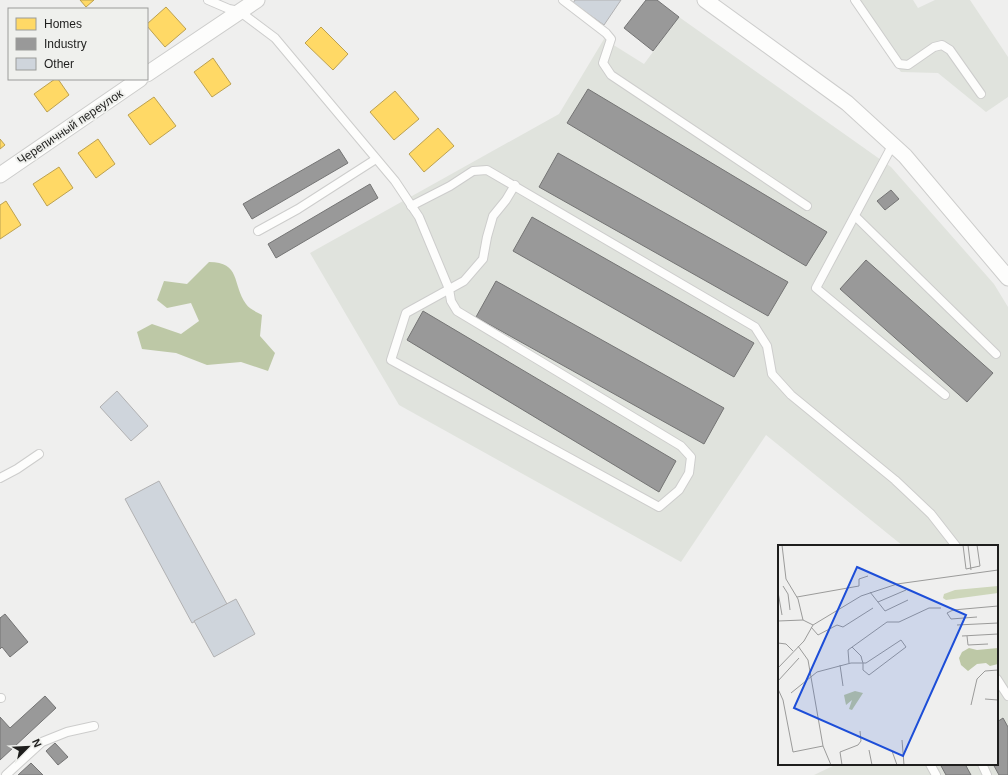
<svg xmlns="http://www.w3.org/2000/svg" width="1008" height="775" font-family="Helvetica,sans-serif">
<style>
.built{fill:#e0e3dd}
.water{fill:#bdc8a6}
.homes{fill:#ffd966;stroke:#bca150}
.industry{fill:#999;stroke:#747474}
.building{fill:#cfd5dc;stroke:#b1b1b2}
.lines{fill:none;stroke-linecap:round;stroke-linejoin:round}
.service-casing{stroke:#cdcdcc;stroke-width:10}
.minor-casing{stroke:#cdcdcc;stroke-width:17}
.service{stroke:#fdfdfc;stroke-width:8}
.minor{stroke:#fdfdfc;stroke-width:15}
.labels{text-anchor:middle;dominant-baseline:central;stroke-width:4;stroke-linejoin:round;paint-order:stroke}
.street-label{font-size:12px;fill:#1e1e1d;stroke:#eff0ed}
.inset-road{fill:none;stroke:#9b9b9a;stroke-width:1}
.view{fill:#1d4ed8;fill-opacity:0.15;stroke:#1d4ed8;stroke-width:2}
.inset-edge{fill:none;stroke:#1e1e1d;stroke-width:2}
</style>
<rect width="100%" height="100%" fill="#efefee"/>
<g class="built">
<polygon points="850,0 913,0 918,8 935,0 970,0 1008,57 1008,97 986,112 938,73 901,72"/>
<polygon points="679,17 891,167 994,284 1008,307 1008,775 814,775 837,764 997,764 997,546 903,546 766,435 681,562 399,405 310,253 559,114 604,39 644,64"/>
</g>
<path class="water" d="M209 262C241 262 232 284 246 304 249 309 257 312 262 315L260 336 275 353 268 371 241 362 207 365 176 353 142 349 137 332 152 324 181 334 199 321 191 303 167 308 157 300 164 281 187 284Z"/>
<g class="homes">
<polygon points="80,0 94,0 86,7"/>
<polygon points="166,7 186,29 165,47 147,26 147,24"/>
<polygon points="321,27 348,54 333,70 305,43"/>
<polygon points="213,58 231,84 212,97 194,72"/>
<polygon points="55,79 58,79 69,95 47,112 34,94"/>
<polygon points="395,91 419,119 394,140 370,112"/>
<polygon points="154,97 176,126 150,145 128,115"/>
<polygon points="438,128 454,146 424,172 409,154"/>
<polygon points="0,139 5,145 0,149"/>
<polygon points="98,139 115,164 96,178 78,153"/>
<polygon points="59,167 73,188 47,206 33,184"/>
<polygon points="6,201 21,225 0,239 0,205"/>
</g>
<g class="industry">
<polygon points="646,0 657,0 679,17 653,51 624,28"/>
<polygon points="588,89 827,232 806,266 567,123"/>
<polygon points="339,149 348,163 252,219 243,204"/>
<polygon points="558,153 788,282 768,316 539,187"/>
<polygon points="370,184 378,198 276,258 268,244"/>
<polygon points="891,190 899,199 885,210 877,201"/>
<polygon points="532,217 754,343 734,377 513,251"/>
<polygon points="866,260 993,373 967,402 840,289"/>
<polygon points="496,281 724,408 704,444 476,317"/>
<polygon points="423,311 676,461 659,492 407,340"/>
<polygon points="5,614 28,642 10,657 2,647 0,649 0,618"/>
<polygon points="45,696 56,708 0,760 0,717 10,728"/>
<polygon points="1003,718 1008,727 1008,775 999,775 993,764 997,764 997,722"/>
<polygon points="55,743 68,757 58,765 46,751"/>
<polygon points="31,763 43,775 18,775"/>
<polygon points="940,764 965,764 971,775 946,775"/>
</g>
<g class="building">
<polygon points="575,0 621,0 604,25 573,3"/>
<polygon points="117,391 148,426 131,441 100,407"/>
<polygon points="159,481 227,604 192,623 125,499"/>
<polygon points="236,599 255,634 214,657 194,621"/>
</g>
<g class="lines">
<defs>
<g id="service">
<polyline points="208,0 229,9 239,11 275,38 395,181 419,217 449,289 451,301 457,311 681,446 691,457 689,473 679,490 659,507 391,360 406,313 464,281 483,259 487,237 493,216 506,200 515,185"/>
<polyline points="563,0 606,33 611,39 603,63 611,75 807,206"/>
<polyline points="855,0 899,64 908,65 934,47 942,45 950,50 981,94"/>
<polyline points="893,144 816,288 945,395"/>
<polyline points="411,206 450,186 473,171 487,170 755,327 767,346 772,374 791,395 895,480 931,514 956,546"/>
<polyline points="855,216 996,354"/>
<polyline points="258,231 298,209 376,159"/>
<polyline points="0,478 17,469 39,454"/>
<polyline points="997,679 1008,696"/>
<polyline points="0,698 1,698"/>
<polyline points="930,764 936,775"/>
<polyline points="982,764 987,775"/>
<polyline points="6,775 42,742 67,732 94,726"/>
</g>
<g id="minor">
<polyline points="705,0 847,103 905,156 1008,278"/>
<polyline points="147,74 257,0"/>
<polyline points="0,175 140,79"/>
</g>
</defs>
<use href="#service" class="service-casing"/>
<use href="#minor" class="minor-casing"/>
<use href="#service" class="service"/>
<use href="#minor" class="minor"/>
</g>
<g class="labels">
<g class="street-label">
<text transform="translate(70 127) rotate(-34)">Черепичный переулок</text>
</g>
</g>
<g transform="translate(778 545)">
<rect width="220" height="220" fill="#efefee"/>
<path d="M220 41V48L168 55 165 53 166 49 177 45Z" fill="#cdd6ba"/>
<path d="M191 103 199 105 220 103V119L212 121 208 118 199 119 190 126 183 120 181 113 184 107ZM77 146 85 148 74 165 71 164 74 155 68 160 66 150Z" fill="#bdc8a6"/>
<path class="inset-road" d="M4 0 8 34 20 54 25 75M185 0 188 24 202 21 199 0M190 0 193 25M5 41 10 49 12 65M0 47 4 70M92 47 107 66 130 55M19 52 81 41V34L90 31M100 57 128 45M199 72 173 74 169 68 175 65 220 61M0 76 25 75 35 80M179 80 220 78M33 82 40 90 59 80 65 82 95 63M184 91 220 89M189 91 190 100 210 99M0 98 8 99 15 106M20 101 30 115 45 201 53 220M71 118 70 105 109 77H121L151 63H163M62 120 65 141M0 123 26 96 35 80 83 51 119 39 220 25M0 136 21 113M0 144 5 155 15 207 45 201M13 148 39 127 73 118H88L123 95 128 102 91 130 85 125V118L84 115 83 111 74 102M207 154 220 155M193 160 199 134 207 126 220 125M124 195 126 220M91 205 94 220M114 206 119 220M64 220 62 207 80 200 83 196 82 186"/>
<path class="view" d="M79 22 188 70 125 211 16 163Z"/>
<rect width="220" height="220" class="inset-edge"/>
</g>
<rect x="8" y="8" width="140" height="72" fill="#eff0ed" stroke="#9b9c9a"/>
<rect x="16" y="18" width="20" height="12" fill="#ffd966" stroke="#9b9c9a"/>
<text x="44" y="28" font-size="12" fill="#1e1e1d">Homes</text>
<rect x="16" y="38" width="20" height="12" fill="#999999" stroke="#9b9c9a"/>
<text x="44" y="48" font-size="12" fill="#1e1e1d">Industry</text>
<rect x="16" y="58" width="20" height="12" fill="#cfd5dc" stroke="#9b9c9a"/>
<text x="44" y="68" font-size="12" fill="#1e1e1d">Other</text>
<g transform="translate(28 747) rotate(66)" stroke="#eff0ed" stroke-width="3" paint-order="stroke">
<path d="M0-3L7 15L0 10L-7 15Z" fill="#1e1e1d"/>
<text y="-6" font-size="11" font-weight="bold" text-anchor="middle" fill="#1e1e1d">N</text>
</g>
</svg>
